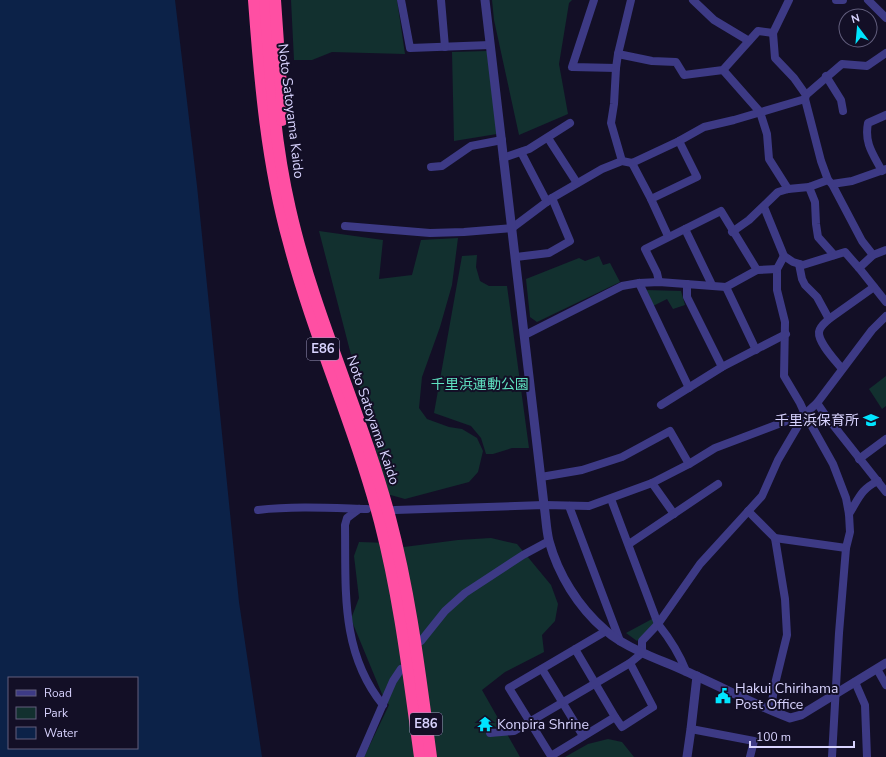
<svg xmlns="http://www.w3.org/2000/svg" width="886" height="757" font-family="'Nunito Sans','Noto Sans JP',sans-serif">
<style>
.green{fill:#12302f}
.water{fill:#0c2248;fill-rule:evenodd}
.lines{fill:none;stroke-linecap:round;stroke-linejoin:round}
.minor{stroke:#3d3a85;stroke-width:8}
.tertiary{stroke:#3d3a85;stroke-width:9}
.motorway{stroke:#ff4fa3;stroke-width:12}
.labels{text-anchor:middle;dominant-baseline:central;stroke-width:4;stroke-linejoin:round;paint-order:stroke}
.shield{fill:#130f26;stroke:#9e99be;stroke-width:1}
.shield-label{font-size:13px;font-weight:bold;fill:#d9d4ff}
.street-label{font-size:14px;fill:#d9d4ff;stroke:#130f26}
.park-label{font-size:14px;fill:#5fe0c0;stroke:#130f26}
.poi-label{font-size:14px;fill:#d9d4ff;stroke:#130f26;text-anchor:start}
</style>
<rect width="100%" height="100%" fill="#130f26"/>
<g class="green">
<polygon points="291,0 397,0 405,54 332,52 312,60 294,60"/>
<polygon points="492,0 572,0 569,3 559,64 568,114 519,135 494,20"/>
<polygon points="487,51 497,134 454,141 452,52"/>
<polygon points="319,231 383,240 379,279 412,275 421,240 458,238 452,285 440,327 422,377 419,408 427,419 449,427 462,429 477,438 483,451 478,472 469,482 405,499 387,494"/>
<polygon points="477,255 476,267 480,281 489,286 507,286 529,448 512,448 493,454 486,454 481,438 471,426 434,413 462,256"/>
<polygon points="599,256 603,265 610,263 620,282 537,322 530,317 526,279 579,258 585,261"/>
<polygon points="645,290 681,291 685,305 673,309 667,299 653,306"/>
<polygon points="886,376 886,406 882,409 869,389"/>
<polygon points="491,538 517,544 551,585 558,604 555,621 542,635 544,652 505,672 482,690 520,757 364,757 389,705 382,694 351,619 359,598 354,556 359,542 389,543 404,547 458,540"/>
<polygon points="652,619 655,623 637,641 626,633"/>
<polygon points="608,739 622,742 634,757 565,757 588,744"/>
</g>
<path class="water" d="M0 0H175L197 186 239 602 262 757H0ZM9 678H137V748H9Z"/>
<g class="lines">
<g class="minor">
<polyline points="401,0 410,48 490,45"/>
<polyline points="441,0 445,47"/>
<polyline points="594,0 572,67 616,68"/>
<polyline points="693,0 714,20 749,41"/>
<polyline points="836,0 843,0"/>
<polyline points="868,0 886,18"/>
<polyline points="773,33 775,58 794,78 806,95"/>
<polyline points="618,54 652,61 676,62 684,75 723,70 758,31 773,33 789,0"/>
<polyline points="723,70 760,112 767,134 769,159 788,189"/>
<polyline points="826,76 841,100 843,111"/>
<polyline points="805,99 821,161 828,180"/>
<polyline points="548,138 577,183"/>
<polyline points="521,152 547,202"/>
<polyline points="503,158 529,149 570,123"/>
<polyline points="622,161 611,123 614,104 616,68 618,54 631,0"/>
<polyline points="632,163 651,199 668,236"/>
<polyline points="431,167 442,166 471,146 502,140"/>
<path d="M882 171C873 154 864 143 868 123L886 115"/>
<polyline points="832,184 862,241 873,255"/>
<polyline points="809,187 815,202 816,224 818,237 834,255"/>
<polyline points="651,199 697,177 679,141"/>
<polyline points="764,207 784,256 793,262 803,265 845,252 859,268 886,302"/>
<polyline points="345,226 430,233 464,232 512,228 552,198 602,169 622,161 632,163 679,141 704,127 734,120 805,99 806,95 842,64 867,66 886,53"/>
<polyline points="685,229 712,285"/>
<polyline points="732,232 749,220 778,192 788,189 809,187 828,180 832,184 852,181 886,169"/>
<polyline points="784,256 777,269 777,290 785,322 784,376 800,403 805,414 833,464 846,498 849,514 850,532 846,548 839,633 832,757"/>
<polyline points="516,257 549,253 570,241 552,198"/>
<polyline points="799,264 802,279 805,285 817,297 829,319"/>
<polyline points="859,268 873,255 886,250"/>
<polyline points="659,282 657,273 645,249 721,211 757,270"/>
<polyline points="639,283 689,388"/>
<polyline points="687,284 687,297 722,367"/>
<polyline points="726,287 756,350"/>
<polyline points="525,335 622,286 639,283 659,282 726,287 757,270 777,269"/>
<path d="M842 369C836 361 818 343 819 332 820 326 825 323 829 319L874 287"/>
<polyline points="817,403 826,416 886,492"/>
<polyline points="661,405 722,367 786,334"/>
<polyline points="859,459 886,439"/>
<polyline points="541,477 582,470 622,457 670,431 689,464"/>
<polyline points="652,483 674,514"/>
<path d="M611 499 658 624C670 639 679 653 686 671"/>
<polyline points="569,506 620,641"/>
<path d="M359 509 347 518 345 525C346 589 340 652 383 705"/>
<path d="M258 510C294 506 330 508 367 509"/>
<polyline points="395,510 544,505 589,506 652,483 689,464 715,448 805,414"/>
<polyline points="748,511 775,538 785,599 787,635 774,688 771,710"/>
<path d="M849 514C859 498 861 489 878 481"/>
<polyline points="775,538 846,548"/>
<polyline points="629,544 718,484"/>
<polyline points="421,641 445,611 465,593 523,555 549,541"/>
<polyline points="575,649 615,717 551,756 509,688 606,631"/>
<polyline points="542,669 583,736"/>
<polyline points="877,669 886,685"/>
<polyline points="855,682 865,705 867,757"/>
<polyline points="615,717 622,727 653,707 630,663"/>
<polyline points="691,729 754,741 750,757"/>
<polyline points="490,733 514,731 630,663 642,653 642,641 658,624 700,564 762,496 778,460 805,414 817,403 872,330 886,316"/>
<polyline points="360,757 393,681 401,669"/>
</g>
<g class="tertiary">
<path d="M485 0 544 505C546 517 546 529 549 541 558 574 578 607 605 630 615 639 628 646 641 652 655 659 671 664 685 671 720 686 755 705 790 718L801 715 886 663"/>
<polyline points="687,757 691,729 697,676"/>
</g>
<g class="motorway">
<path d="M254 0C260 82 267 164 289 243 314 338 355 427 380 522 400 599 409 678 420 757"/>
<path d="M265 0C270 70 274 141 290 209 314 315 362 414 390 518 411 597 420 676 431 757"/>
<polyline points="275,0 282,101 282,120"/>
</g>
</g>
<defs>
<symbol id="school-bare" viewBox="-9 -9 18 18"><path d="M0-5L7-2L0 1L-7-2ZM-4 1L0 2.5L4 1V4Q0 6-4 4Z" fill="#00e5ff" stroke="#130f26" stroke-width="2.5" paint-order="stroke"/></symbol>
<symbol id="civic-bare" viewBox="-9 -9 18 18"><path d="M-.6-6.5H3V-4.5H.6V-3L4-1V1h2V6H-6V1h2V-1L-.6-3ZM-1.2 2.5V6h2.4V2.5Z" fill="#00e5ff" stroke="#130f26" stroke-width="2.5" paint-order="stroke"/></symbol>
<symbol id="temple-bare" viewBox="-9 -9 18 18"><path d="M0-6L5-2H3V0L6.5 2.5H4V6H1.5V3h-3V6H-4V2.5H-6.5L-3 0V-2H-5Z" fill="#00e5ff" stroke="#130f26" stroke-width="2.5" paint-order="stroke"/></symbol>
</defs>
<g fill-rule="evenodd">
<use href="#school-bare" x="860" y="409" width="22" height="22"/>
<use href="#civic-bare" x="712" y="685" width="22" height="22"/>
<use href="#temple-bare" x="474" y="713" width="22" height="22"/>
</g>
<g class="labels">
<g class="shield">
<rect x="307" y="338" width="32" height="22" rx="3"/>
<rect x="410" y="713" width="32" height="22" rx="3"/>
</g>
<g class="shield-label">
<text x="323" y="349">E86</text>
<text x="426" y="724">E86</text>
</g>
<g class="street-label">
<text transform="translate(291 111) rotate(83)">Noto Satoyama Kaido</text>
<text transform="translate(373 420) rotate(71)">Noto Satoyama Kaido</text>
</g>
<g class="park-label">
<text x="480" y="384">千里浜運動公園</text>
</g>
<g class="poi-label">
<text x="859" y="420" text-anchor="end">千里浜保育所</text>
<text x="735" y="688">Hakui Chirihama<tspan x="735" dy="16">Post Office</tspan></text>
<text x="497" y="724">Konpira Shrine</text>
</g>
</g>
<rect x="8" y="677" width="130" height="72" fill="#130f26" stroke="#625e7d"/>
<rect x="16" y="690" width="20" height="6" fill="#3d3a85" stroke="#625e7d"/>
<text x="44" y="697" font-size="12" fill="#d9d4ff">Road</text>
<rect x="16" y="707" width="20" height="12" fill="#12302f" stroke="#625e7d"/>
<text x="44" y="717" font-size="12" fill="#d9d4ff">Park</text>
<rect x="16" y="727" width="20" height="12" fill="#0c2248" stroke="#625e7d"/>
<text x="44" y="737" font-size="12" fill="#d9d4ff">Water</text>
<g transform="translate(858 28) rotate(344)"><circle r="19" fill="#130f26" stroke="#625e7d"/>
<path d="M0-3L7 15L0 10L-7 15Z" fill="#00e5ff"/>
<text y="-6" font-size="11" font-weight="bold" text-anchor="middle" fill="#d9d4ff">N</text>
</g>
<path d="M750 741v6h104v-6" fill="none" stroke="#d9d4ff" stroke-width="2"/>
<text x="756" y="741" font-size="12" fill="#d9d4ff" stroke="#130f26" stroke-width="3" paint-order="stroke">100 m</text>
</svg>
